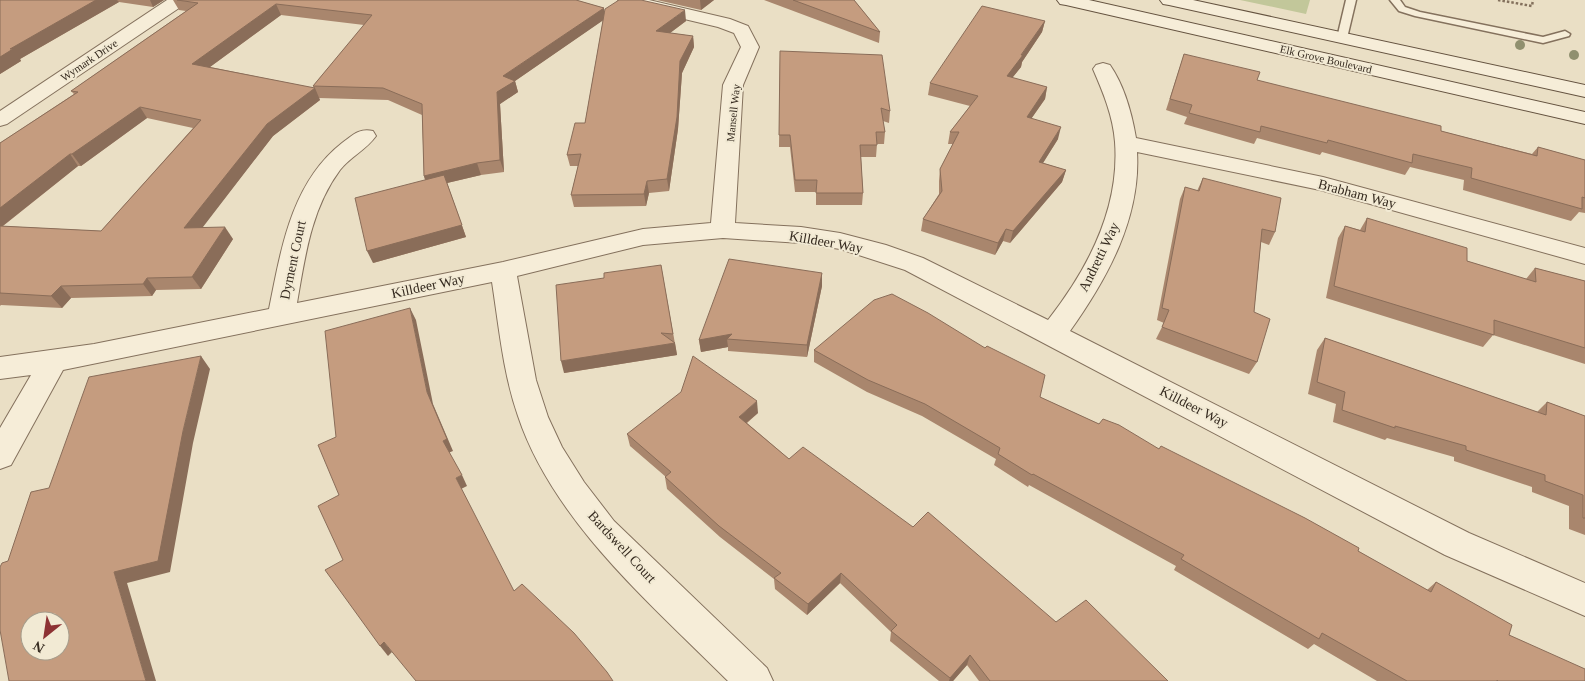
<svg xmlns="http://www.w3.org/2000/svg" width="1585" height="681" font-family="Georgia,serif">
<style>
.green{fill:#c2c79a}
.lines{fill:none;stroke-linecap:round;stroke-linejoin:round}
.lane-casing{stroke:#84715d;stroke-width:3}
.street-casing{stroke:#84715d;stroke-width:2}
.secondary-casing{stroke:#655340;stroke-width:2}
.path{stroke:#84715d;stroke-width:2.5;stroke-dasharray:2.5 2;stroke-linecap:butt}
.lane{fill:#f6edd8;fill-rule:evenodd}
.street{fill:#f6edd8;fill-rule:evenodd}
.secondary{fill:#f6edd8;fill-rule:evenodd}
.tree{fill:#90906f}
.wall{fill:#a9866d;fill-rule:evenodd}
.shaded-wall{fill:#8a6d59}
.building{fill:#c59c7f;stroke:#8a6d59;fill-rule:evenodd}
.labels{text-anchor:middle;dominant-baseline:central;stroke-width:4;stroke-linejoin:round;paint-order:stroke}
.far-street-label{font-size:11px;fill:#352a1f;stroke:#f2ead4}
.street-label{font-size:14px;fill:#352a1f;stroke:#f2ead4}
</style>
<rect width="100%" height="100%" fill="#eadfc5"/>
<polygon class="green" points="1240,0 1310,0 1306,14"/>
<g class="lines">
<defs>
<g id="lane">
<polygon points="1346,0 1356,0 1347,38 1342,41 1337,38"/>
<polygon points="1390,0 1400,0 1405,7 1420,12 1543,37 1565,31 1570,34 1569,36 1543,43 1415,16 1399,11"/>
</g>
<g id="street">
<polygon points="167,0 188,0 185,4 7,124 0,126 0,111"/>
<path d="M618 0H649L730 19 748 26 759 47 743 85 735 223 801 227 840 233 886 245 923 258 1048 320C1088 269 1120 208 1115 142 1113 116 1103 92 1093 69L1096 65 1103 63 1110 65C1124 85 1132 114 1136 138L1323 177 1585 248V264L1320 190 1137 152C1141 218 1107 279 1070 331L1469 533 1585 583V616L1445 555 905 270 840 249 801 243 723 238 643 245 517 276 536 380 548 417 562 447 584 482 614 521 767 668 773 681H728C651 604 553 521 518 416 503 373 499 327 492 282L63 370 11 465 0 469V428L31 375 0 379V357L94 344 269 309C281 250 291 183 342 143 353 135 359 128 373 131L376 136C366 150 350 157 340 170 311 209 305 257 297 303L503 262 643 229 711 223 723 85 741 47 734 33 718 27 621 4Z"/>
</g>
<g id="secondary">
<polygon points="1057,0 1089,0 1585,112 1585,124 1066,5 1060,4"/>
<polygon points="1160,0 1193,0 1585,85 1585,97 1169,5 1163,4"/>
</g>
</defs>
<use href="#lane" class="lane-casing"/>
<use href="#street" class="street-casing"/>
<use href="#secondary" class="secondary-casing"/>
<polyline class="path" points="1498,0 1532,6 1533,0"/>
<use href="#lane" class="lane"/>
<use href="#street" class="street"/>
<use href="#secondary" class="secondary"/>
</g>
<g class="tree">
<circle cx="1520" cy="45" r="5"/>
<circle cx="1574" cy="55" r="5"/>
</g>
<g class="wall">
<polygon points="0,0 164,0 153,7 119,2 20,59 21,61 0,74"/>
<path d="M173 0H576L604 8V13L686 21 670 33 693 36 694 47 682 73 678 129 669 191 649 193 646 206 574 207 571 195 578 166H570L567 155 585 123 603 20 515 81 518 92 500 104 504 172 481 175 447 183 466 237 373 263 425 180 424 176 422 115 388 100 319 98 320 100 273 136 202 227 233 239 201 289 156 290 152 296 71 298 62 308 1 305 0 306V143L74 94 71 91 186 11 179 10ZM281 15 364 25 313 86 314 88 210 67ZM147 118 193 128 101 231 3 226 78 166H81Z"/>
<polygon points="657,0 714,0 701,10"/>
<polygon points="764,0 854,0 880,32 879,43"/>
<polygon points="1045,21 1042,32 1022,62 1021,67 1012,78 1047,87 1045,99 1031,119 1058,139 1043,163 1066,170 1062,182 1010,243 1003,241 995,255 921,231 923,219 939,194 939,181 940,169 953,144 948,144 950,132 970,106 928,95 930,83"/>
<polygon points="780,51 890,111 889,123 883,121 885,132 884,144 877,144 876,157 861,157 863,193 862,205 816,205 816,192 795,192 790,147 779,147"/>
<polygon points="1184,54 1257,80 1441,131 1532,154 1538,147 1585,160 1585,213 1579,212 1571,221 1463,190 1464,180 1410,167 1405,175 1322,152 1320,155 1257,138 1254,144 1184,124 1187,117 1166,110"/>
<polygon points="1203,178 1275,232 1269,245 1261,242 1254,312 1257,362 1249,374 1156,339 1164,323 1157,320 1180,199 1185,187 1197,191"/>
<polygon points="1367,218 1467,261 1526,279 1535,268 1585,281 1585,364 1493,335 1483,347 1326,298 1338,238 1345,226 1360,230"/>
<polygon points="661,265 677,355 564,373 604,278"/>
<polygon points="822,273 822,286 807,357 728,351 728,347 701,352 699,340"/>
<polygon points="1325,338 1537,412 1547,402 1585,416 1585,535 1569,529 1569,506 1532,492 1532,487 1454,461 1454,457 1387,438 1385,440 1333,422 1336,404 1308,394 1317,350"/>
<polygon points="814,350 1040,397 1099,424 1159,449 1358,551 1427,590 1436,582 1509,635 1585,681 1377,681 1314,644 1308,649 1174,570 1176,566 1029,485 1028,487 994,465 996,459 922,416 867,392 814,362"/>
<polygon points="758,413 747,423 789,459 913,527 1056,622 1168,681 979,681 967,665 953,681 939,681 890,641 891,632 840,583 807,615 775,589 774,579 720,537 667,489 665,477 666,477 630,446 627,434"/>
</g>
<g class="shaded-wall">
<polygon points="96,0 117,0 119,2 20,59 21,61 0,74 0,57 10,49"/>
<polygon points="150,0 164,0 153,7"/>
<polygon points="700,0 714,0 701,10"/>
<polygon points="276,4 281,15 199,75 192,64"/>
<polygon points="604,8 605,19 515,81 518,92 500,104 504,172 500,160 497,92 503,76"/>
<polygon points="685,10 686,21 658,42 656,31"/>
<polygon points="1045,21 1042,32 1022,62 1021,67 1004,88 1007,76"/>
<polygon points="693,36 694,47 682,73 678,129 669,191 667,179 680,61"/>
<polygon points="1047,87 1045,99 1024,129 1027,117"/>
<polygon points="315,88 320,100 273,136 193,240 184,228 267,124"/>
<polygon points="140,107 147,118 81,166 72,154"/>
<polygon points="1061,127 1058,139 1036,174 1039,162"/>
<polygon points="70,154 78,166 0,228 0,208"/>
<polygon points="477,163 481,175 447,183 466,237 373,263 367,251 428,188 424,176"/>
<polygon points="1066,170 1062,182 1010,243 1013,231"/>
<polygon points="647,181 649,193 646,206 644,194"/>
<polygon points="225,227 233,239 201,289 192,277"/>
<polygon points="1006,229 1003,241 995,255 998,243"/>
<polygon points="822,273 822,286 807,357 807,345"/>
<polygon points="147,278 156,290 152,296 143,284"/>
<polygon points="61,286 71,298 62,308 51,296"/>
<polygon points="410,308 416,320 433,404 453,451 448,453 443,441 427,392"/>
<polygon points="732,334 727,339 728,347 701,352 699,340"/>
<polygon points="675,343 677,355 564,373 561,361"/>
<polygon points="201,356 210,369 193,443 170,572 127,583 156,681 146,681 114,572 183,431"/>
<polygon points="757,401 758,413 740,428 739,417"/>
<polygon points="462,475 467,486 461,489 456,478"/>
<polygon points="841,573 840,583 807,615 808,604"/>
<polygon points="384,642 392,652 388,656 380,646"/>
<polygon points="970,655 967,665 953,681 949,681 950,678"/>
</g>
<g class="building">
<polygon points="0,0 96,0 10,49 13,49 0,57"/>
<polygon points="177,0 576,0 604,8 503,76 515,81 497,92 500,160 477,163 424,176 422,104 383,88 313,86 372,15 276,4 192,64 315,88 267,124 184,228 225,227 192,277 147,278 143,284 61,286 51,296 0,293 0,226 101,231 201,120 140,107 72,154 70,154 0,208 0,143 78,92 71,91 198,3"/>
<polygon points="619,0 641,0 685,10 656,31 693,36 680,61 677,117 667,179 647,181 644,194 571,195 581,154 567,155 575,123 585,123 605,9"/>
<polygon points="793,0 854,0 880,32"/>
<polygon points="982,6 1045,21 1021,55 1023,55 1007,76 1047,87 1027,117 1061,127 1039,162 1066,170 1013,231 1006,229 998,243 923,219 942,191 940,169 959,132 950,132 978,96 930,83"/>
<polygon points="780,51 882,55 890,111 881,108 885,132 876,132 877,145 860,145 863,193 816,193 817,180 795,180 790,135 779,135"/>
<polygon points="1184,54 1260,72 1257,80 1441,126 1441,131 1537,156 1538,147 1585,160 1585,198 1582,197 1582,209 1471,178 1472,168 1413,154 1412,163 1328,140 1327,143 1261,126 1260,132 1189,113 1192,105 1170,99"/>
<polygon points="444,175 462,225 367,251 355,198"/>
<polygon points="1203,178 1281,198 1275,232 1262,229 1254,312 1270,319 1257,362 1162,327 1169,310 1162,308 1185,187 1199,191"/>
<polygon points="1367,218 1467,248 1467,261 1536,282 1535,268 1585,281 1585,348 1494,320 1494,335 1334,286 1345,226 1365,232"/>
<polygon points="729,259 822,273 807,345 727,339 732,334 699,340"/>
<polygon points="661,265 673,334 661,333 675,343 561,361 556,285 604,278 604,273"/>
<polygon points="892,294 928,313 985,348 987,346 1045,375 1040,397 1099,424 1103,419 1119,425 1159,449 1161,446 1305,518 1359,548 1358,551 1431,592 1436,582 1512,625 1509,635 1585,669 1585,681 1498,681 1497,680 1497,681 1407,681 1322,633 1319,639 1181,559 1184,555 1033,474 1032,475 998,454 1000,448 925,404 868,380 814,350 874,300"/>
<polygon points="410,308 427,392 447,439 443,441 462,475 456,478 514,591 522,584 574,633 607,672 613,681 416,681 384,642 380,646 325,570 343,560 318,506 339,495 318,445 336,437 325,331"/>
<polygon points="1325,338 1546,415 1547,402 1585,416 1585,518 1583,518 1583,495 1545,481 1545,475 1466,450 1466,446 1395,426 1395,428 1342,410 1345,392 1317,382"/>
<path d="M201 356 183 431 158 561 114 572 146 681H9L0 630V567L2 563 8 561 31 492 49 488 89 377ZM30 621H60V651H30Z"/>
<polygon points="693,356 757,401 739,417 789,459 803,447 913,527 928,512 1056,622 1086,600 1168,681 990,681 970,655 950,678 891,631 897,625 841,573 808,604 774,578 781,573 719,526 665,477 671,472 627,434 681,392"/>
</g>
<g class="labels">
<g class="far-street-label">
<text transform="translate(1326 59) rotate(13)">Elk Grove Boulevard</text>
<text transform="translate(89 60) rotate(-34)">Wymark Drive</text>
<text transform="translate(733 113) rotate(-84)">Mansell Way</text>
</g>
<g class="street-label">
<text transform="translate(1357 194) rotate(15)">Brabham Way</text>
<text transform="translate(826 242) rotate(10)">Killdeer Way</text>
<text transform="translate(1099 257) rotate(-64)">Andretti Way</text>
<text transform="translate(293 260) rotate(-78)">Dyment Court</text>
<text transform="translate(428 286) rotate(-12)">Killdeer Way</text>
<text transform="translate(1194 407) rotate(27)">Killdeer Way</text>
<text transform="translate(622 547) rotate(47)">Bardswell Court</text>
</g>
</g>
<g transform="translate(45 636) rotate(210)"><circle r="24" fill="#f2ead4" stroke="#a69d8c"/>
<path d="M0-4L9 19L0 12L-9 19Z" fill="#8d3233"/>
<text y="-8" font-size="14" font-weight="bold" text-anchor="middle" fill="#352a1f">N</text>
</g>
</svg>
